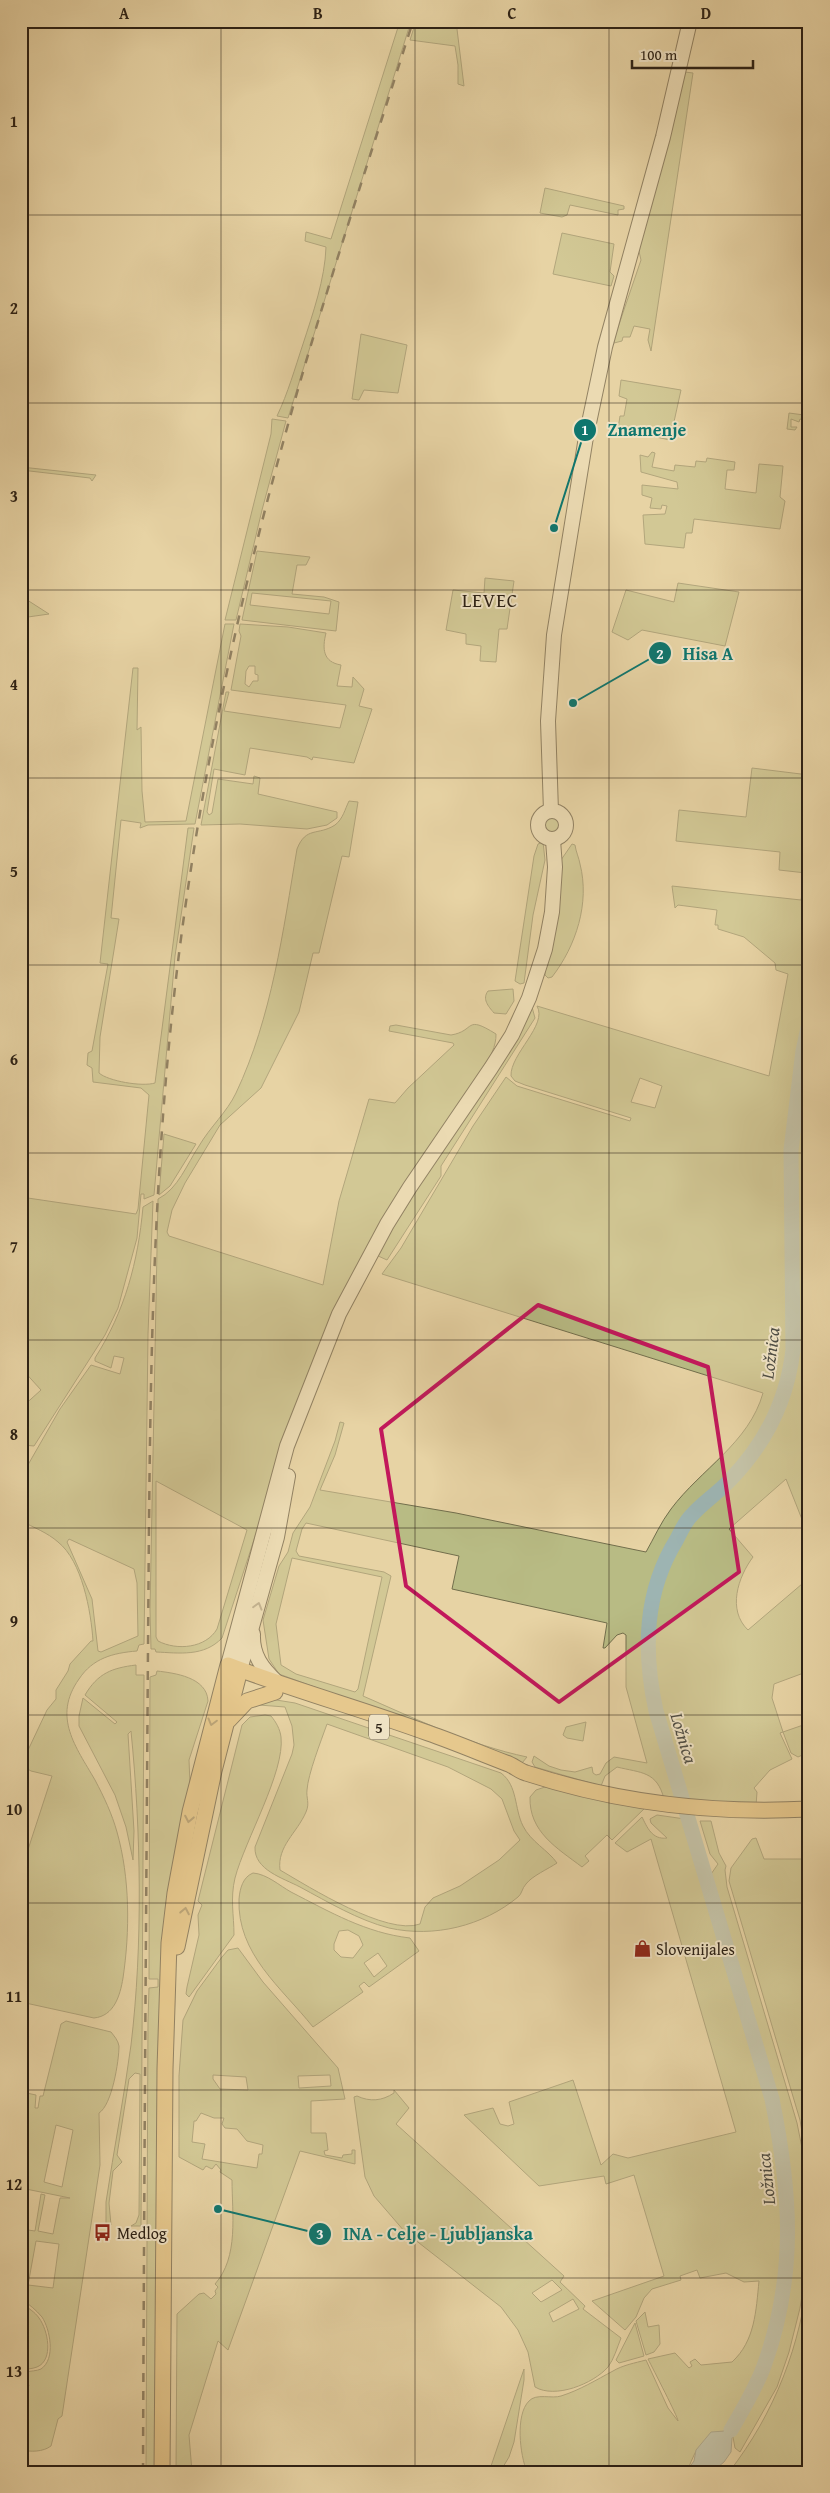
<svg xmlns="http://www.w3.org/2000/svg" width="830" height="2493" font-family="'Gentium Book Plus',serif">
<style>
.green{fill:#b8bb84;stroke:#726e4c;fill-rule:evenodd}
.water{fill:#9db4b2;stroke:#707973}
.lines{fill:none;stroke-linecap:round;stroke-linejoin:round}
.river{stroke:#9db4b2;stroke-width:15}
.secondary-casing{stroke:#2c2115;stroke-width:16}
.primary-casing{stroke:#2c2115;stroke-width:17}
.secondary{stroke:#efe2c4;stroke-width:14}
.primary{stroke:#e4ba72;stroke-width:15}
.rail{stroke:#2c2115;stroke-width:2.5;stroke-dasharray:9 9;stroke-linecap:butt}
.oneway{stroke:#978b75}
.oneway2{stroke:#886e44}
.marked{fill:none;stroke:#c2185b;stroke-width:4;stroke-linejoin:round}
.grid{fill:none;stroke:#2c2115;stroke-width:1;stroke-opacity:0.55}
.labels{text-anchor:middle;dominant-baseline:central;stroke-width:4;stroke-linejoin:round;paint-order:stroke}
.shield{fill:#efe2c4;stroke:#665b4a;stroke-width:1}
.shield-label{font-size:15px;font-weight:bold;fill:#2c2115}
.poi-label{font-size:16px;fill:#2c2115;stroke:#efe2c4;text-anchor:start}
.water-label{font-size:18px;font-style:italic;fill:#4e4d44;stroke:#efe2c4}
.quarter-label{font-size:19px;letter-spacing:1px;fill:#2c2115;stroke:#efe2c4}
.leader{fill:none;stroke:#0f766e;stroke-width:2}
.callout-dot{fill:#0f766e;stroke:#efe2c4;stroke-width:2}
.mark-label{font-size:15px;text-anchor:middle;font-weight:bold;fill:#fff}
.callout-label{font-size:18px;text-anchor:middle;font-weight:bold;fill:#0f766e;stroke:#efe2c4;stroke-width:4;stroke-linejoin:round;paint-order:stroke}
.neatline{fill:none;stroke:#2c2115;stroke-width:2}
.grid-label{font-size:16px;text-anchor:middle;font-weight:bold;fill:#2c2115}
</style>
<rect width="100%" height="100%" fill="#e7d3a4"/>
<filter id="stains"><feTurbulence type="fractalNoise" baseFrequency=".004" numOctaves="4"/><feColorMatrix values="0 0 0 0 .2 0 0 0 0 .09 0 0 0 0 .02 0 0 0 .5 -.17"/></filter>
<radialGradient id="worn" r=".72"><stop offset=".6" stop-color="#630" stop-opacity="0"/><stop offset="1" stop-color="#630" stop-opacity=".3"/></radialGradient>
<g class="green">
<path d="M400 21H411L288 418 277 416C288 393 295 368 303 344 313 313 325 279 326 247L305 241 306 232 331 239Z"/>
<polygon points="416,21 456,21 464,86 458,84 458,65 455,46 410,40"/>
<polygon points="685,72 693,73 651,351 648,340 650,329 634,326 630,337 623,337 622,341 614,343 614,339 641,260 638,247"/>
<polygon points="545,188 624,206 624,209 618,210 618,215 570,205 567,215 562,217 540,213"/>
<polygon points="562,233 614,244 610,272 614,276 611,286 553,274"/>
<polygon points="361,334 407,345 398,393 364,390 359,400 352,399"/>
<polygon points="621,380 681,390 670,440 618,429 620,416 624,416 627,399 619,396"/>
<polygon points="806,404 809,405 809,418 804,418 804,420 800,419 799,422 791,419 791,427 797,427 795,430 787,429 789,413 804,415"/>
<polygon points="272,419 286,421 262,510 236,620 225,620 271,434"/>
<polygon points="652,452 655,453 652,467 674,471 675,465 695,467 696,461 706,462 707,458 735,462 734,470 727,470 725,489 756,493 759,464 783,466 780,497 785,501 780,529 694,519 692,533 686,533 684,548 645,544 643,515 665,514 667,506 662,505 661,509 650,508 652,498 642,495 642,485 678,489 677,482 641,472 640,455 648,457"/>
<polygon points="21,467 96,475 92,481 90,478 21,470"/>
<path d="M257 551 310 557 306 565H297L292 594 324 597 339 602 336 631 242 620ZM252 593 331 601 329 614 250 605Z"/>
<polygon points="485,578 514,581 507,629 499,629 496,662 480,661 481,646 466,644 466,634 446,630 453,590 484,593"/>
<polygon points="678,583 739,592 725,646 642,630 628,640 612,632 626,590 674,602"/>
<polygon points="21,596 49,614 21,618"/>
<path d="M225 624H234L195 824 148 825 140 828 141 823 121 820 111 918 119 919 100 1037 99 1073C108 1081 142 1087 155 1083L188 828H194L175 956 154 1195 144 1199V1194H141L137 1238 118 1308 105 1335 34 1446 23 1445 21 1408 41 1390 21 1368V1197L136 1214 138 1209 149 1095 141 1088 93 1082 92 1068 87 1065 88 1053 92 1051 108 964 100 963 133 668H138L137 730 141 727 142 791 145 822 186 821Z"/>
<path d="M240 624 288 627 326 633C322 649 323 662 341 665L337 686 352 687 353 677 364 689 359 706 372 709 354 763 313 757 312 760 307 757 250 748 245 775 214 769 207 812 209 815 212 813 218 779 253 784 254 776 260 778 258 794 337 812V818L327 825 307 829 240 824 201 825 226 692H229L224 711 340 728 346 705 231 690 241 636 239 631ZM249 666H255V674L258 675V681H253L249 687 245 684 246 671Z"/>
<path d="M752 768 809 775V997L792 1091 787 1167 789 1363C780 1404 766 1439 736 1469 725 1481 711 1491 700 1503 683 1520 672 1540 662 1563 626 1647 654 1719 678 1802L664 1799C657 1771 641 1773 617 1767L605 1776 601 1786 535 1767 532 1762 534 1756 549 1766 561 1770 575 1772 592 1767 593 1773 596 1775 600 1774 606 1763 614 1757 647 1763 626 1687V1635L623 1633 617 1635 605 1648H603L607 1623 452 1589 459 1556 306 1523 302 1529 296 1551 299 1556 384 1572 391 1576 363 1696C416 1719 470 1745 527 1757L522 1763 279 1674 269 1659 263 1620 279 1566 288 1552 293 1533 310 1507 335 1441 340 1422 344 1423 335 1455 320 1490 456 1513 646 1552C654 1538 661 1522 671 1509 701 1469 749 1443 763 1393L382 1274 401 1248 473 1126 506 1077 517 1086 630 1121 631 1118 525 1085 515 1081 511 1076C510 1054 548 1025 537 1006L769 1076 788 974 776 970 775 963 744 937 718 929V925H715L717 910 678 905 675 908 672 886 801 900 806 873 779 870 780 852 676 841 679 810 746 817ZM640 1078 662 1086 655 1108 631 1102ZM292 1558 382 1577 358 1689 355 1692 296 1674 281 1665 276 1624Z"/>
<path d="M349 801 358 802 349 857 342 856 319 953H313L299 1012 261 1088 220 1125 185 1183 172 1210 167 1232 169 1236 323 1285 339 1201 369 1099 395 1103 408 1088 454 1045 453 1043 389 1031 390 1026 396 1025 451 1035C476 1031 464 1014 496 1034 497 1057 469 1088 457 1107L290 1420 263 1512 222 1638C204 1657 179 1653 156 1652L155 1649H151L150 1610 158 1199C178 1189 187 1164 199 1146 210 1127 227 1112 236 1093 272 1017 283 931 297 849 306 826 318 836 335 825 343 819 345 809 349 801ZM156 1481 247 1530 217 1629C206 1648 177 1651 158 1641L156 1637Z"/>
<circle cx="552" cy="825" r="10"/>
<polygon points="543,842 545,860 533,915 524,983 520,984 515,981 534,856 538,844"/>
<path d="M572 844 575 845C576 852 579 858 580 864 590 903 576 946 552 977L548 978 545 975V969L558 915 561 860Z"/>
<path d="M513 989 514 1001 506 1014 494 1013C488 1006 482 999 488 991Z"/>
<polygon points="532,1007 535,1018 441,1166 441,1176 387,1260 376,1255"/>
<path d="M809 1037V1537L786 1479 729 1529 753 1557C738 1577 727 1610 748 1630L809 1578V1671L774 1684 772 1698 783 1732 809 1723V1752L798 1757 791 1753 783 1732 780 1733 792 1759 770 1770 754 1788 757 1792 756 1806 687 1803C662 1722 632 1651 668 1568 675 1553 684 1535 694 1522 707 1506 723 1493 737 1479 770 1446 789 1409 796 1363 795 1255 787 1144 809 1037Z"/>
<polygon points="164,1134 196,1144 170,1186 159,1195"/>
<path d="M153 1201 148 1334 144 1644 139 1645 137 1651C113 1653 93 1658 79 1679 52 1717 76 1747 95 1780 104 1797 112 1814 117 1832 130 1878 130 1931 123 1978 120 1996 114 2016 94 2018L21 2002V1871L52 1776 31 1771 21 1765 47 1710 56 1699V1690L68 1671 70 1664 91 1641H93C91 1611 82 1561 58 1542 48 1533 33 1527 21 1521V1477L60 1409 91 1365 120 1374 124 1358 114 1356 111 1368 95 1361V1358C125 1311 138 1262 143 1207ZM69 1539 134 1569 137 1583 138 1636 101 1652 98 1651 92 1599 67 1542Z"/>
<path d="M136 1665V1675H144L141 2226H131L136 2223 139 2215 140 2074 135 2073 129 2079 117 2155 122 2162 113 2171 109 2203 111 2225H106V2202C114 2149 124 2097 131 2045 143 1945 141 1831 131 1731L128 1734 134 1831 133 1860 126 1827 115 1795 79 1726V1716L83 1698 115 1724 117 1722 85 1695C98 1673 112 1668 136 1665Z"/>
<path d="M157 1671C174 1673 207 1677 208 1701L189 1760 190 1784 174 1867 157 2472H146L148 2021 149 1988 158 1987V1979H149L150 1677 156 1675Z"/>
<path d="M270 1699 295 1703 501 1773C518 1786 514 1808 523 1826 531 1842 548 1850 557 1863 548 1869 532 1876 526 1884 522 1888 522 1894 518 1897 483 1926 434 1938 389 1928 358 1920 328 1902 300 1887 283 1878 254 1870 255 1847L292 1754 294 1745 292 1726 285 1707 259 1705ZM327 1724 448 1767 491 1789 502 1799 514 1831 520 1840 499 1860 460 1886 433 1898 425 1907 420 1924C387 1936 309 1887 280 1870 277 1846 297 1833 306 1812 310 1803 306 1798 307 1790 308 1774 321 1741 327 1724Z"/>
<path d="M265 1715 271 1716C276 1722 280 1729 281 1737 285 1772 245 1840 235 1878 230 1899 234 1915 234 1935L189 1997 186 1994 187 1987 199 1935 198 1915 202 1905 198 1901 242 1725 250 1717Z"/>
<polygon points="586,1722 583,1741 567,1738 563,1735 566,1727"/>
<path d="M545 1787 550 1788 645 1808 612 1840 607 1835 585 1856 589 1861 582 1867C557 1848 529 1832 530 1797L536 1790Z"/>
<path d="M657 1815 685 1819 772 2118C790 2217 790 2319 738 2409 734 2415 731 2423 726 2429 718 2437 702 2441 696 2451 693 2457 689 2466 687 2472H527C520 2455 515 2415 529 2401 536 2393 552 2399 561 2396 580 2390 596 2380 613 2371 623 2365 635 2363 646 2360L668 2408 678 2421C678 2417 653 2369 648 2359L675 2353 689 2368 692 2366 690 2362 695 2359 701 2365 732 2362C755 2341 756 2311 759 2281L744 2282 726 2273 700 2278 697 2270 680 2276 681 2280 652 2289 644 2298 636 2317 625 2330 592 2301 664 2276 634 2175 606 2184 604 2176 539 2186 464 2115 493 2108 500 2124 508 2126 514 2124 509 2102 573 2080 601 2165 613 2154 628 2158 736 2132 651 1839 627 1852 615 1843 642 1817C647 1827 652 1840 667 1838L651 1823 650 1819Z"/>
<polygon points="700,1821 711,1821 719,1853 726,1866 725,1870 727,1887 797,2123 806,2168 807,2214 805,2277 800,2308 789,2352 777,2387 740,2452 735,2448 733,2437 759,2391 779,2334 789,2276 791,2206 788,2163 779,2116 709,1877 718,1864 710,1854"/>
<polygon points="756,1838 764,1859 809,1859 809,2174 800,2120 729,1881 731,1868 752,1839"/>
<path d="M253 1873C267 1874 280 1886 291 1892 330 1912 366 1933 410 1938L419 1951 369 1987 364 1982 359 1986 363 1992 313 2027C281 1987 237 1954 239 1899 240 1888 243 1877 253 1873ZM348 1930 359 1936 363 1945 353 1958 341 1957 334 1950V1944L339 1931ZM378 1953 387 1966 374 1977 364 1963Z"/>
<path d="M238 1948 263 1982 338 2068 345 2099 311 2101V2133H326L328 2150 324 2151 325 2155 342 2158 343 2155 352 2154V2150H355V2164L300 2151 228 2350 218 2341 189 2435 192 2472H176L177 2314 199 2294 204 2293 211 2299 216 2294 215 2291 218 2287 215 2284C239 2257 232 2214 232 2180L220 2172 221 2170 216 2164 212 2169 206 2166 203 2170 179 2157V2076L183 2020 197 1991 222 1957 228 1950ZM213 2075 246 2077 248 2090 220 2089 213 2079ZM330 2075 331 2086 299 2088 298 2076ZM201 2113 214 2118H224L222 2124 225 2128 237 2129 247 2141 263 2145 262 2154H259L257 2168 202 2159 205 2144 192 2142 194 2121H196Z"/>
<path d="M66 2021 111 2032C114 2036 118 2040 119 2046 119 2061 112 2105 99 2113L100 2165 62 2416 58 2419 51 2446C43 2452 31 2452 21 2450V2387L29 2386 25 2372C30 2371 37 2371 41 2369 56 2359 50 2329 42 2317 36 2310 29 2304 21 2299V2229L35 2231 41 2194 45 2195 38 2231 53 2234 60 2198H70L21 2188V2095L22 2092 36 2095 35 2108H38L40 2096H43L61 2024ZM56 2125 73 2130 62 2187 44 2182ZM36 2241 59 2244 53 2288 28 2285Z"/>
<path d="M394 2090 409 2108 396 2124 564 2276 560 2282 585 2306 583 2309 621 2338C617 2348 614 2359 608 2367 593 2384 555 2399 535 2387L528 2352 518 2330 501 2307 405 2232 374 2196 365 2177 354 2097 357 2096C370 2102 382 2101 394 2093ZM552 2280 562 2290 541 2302 532 2293ZM573 2299 579 2309 553 2322 549 2313Z"/>
<path d="M809 2270V2472H729C775 2413 801 2345 809 2270Z"/>
<path d="M21 2303C28 2308 35 2312 39 2318 48 2330 54 2360 37 2367 32 2369 26 2369 21 2370Z"/>
<polygon points="645,2312 648,2327 659,2325 660,2344 654,2352 646,2355 636,2321"/>
<polygon points="635,2323 644,2356 619,2363 616,2360"/>
<polygon points="524,2369 524,2380 514,2442 509,2457 500,2472 489,2472"/>
</g>
<polygon class="water" points="736,2412 747,2412 732,2438 731,2452 724,2462 712,2472 686,2472 694,2461 696,2450 711,2432 725,2431"/>
<g class="lines">
<path class="river" d="M731 2430C743 2409 756 2388 764 2366 797 2274 791 2193 772 2099L656 1711C643 1651 644 1592 677 1539 681 1531 685 1522 691 1516 702 1503 718 1493 730 1480 766 1443 787 1401 793 1350L791 1150 803 1051 809 1023"/>
<defs>
<g id="secondary">
<polyline points="551,811 548,721 554,635 586,437 605,347 663,137 690,21"/>
<circle cx="552" cy="825" r="14"/>
<path d="M253 1634C252 1655 262 1668 277 1682"/>
<polyline points="228,1665 287,1446 339,1314 387,1224 410,1187 491,1068 512,1035 529,998 545,949 552,912 555,867 553,840"/>
<polyline points="240,1670 277,1537 288,1476"/>
</g>
<g id="primary">
<polyline points="229,1720 247,1701 275,1692"/>
<polyline points="177,1947 214,1771 240,1670"/>
<path d="M162 2472 165 2069 169 1943 175 1893 190 1812 228 1665C294 1690 362 1709 428 1733 454 1742 480 1753 506 1763 513 1765 519 1771 526 1773 618 1803 712 1814 809 1809"/>
</g>
</defs>
<use href="#secondary" class="secondary-casing"/>
<use href="#primary" class="primary-casing"/>
<use href="#secondary" class="secondary"/>
<use href="#primary" class="primary"/>
<path class="rail" d="M143 2472C144 2197 146 1923 148 1648 150 1399 150 1150 186 902 208 749 240 599 281 450 320 306 368 164 413 21"/>
</g>
<defs><path id="oneway-chevron" d="M-2-3.5L2.5 0L-2 3.5" fill="none" stroke-width="1.6" stroke-linecap="round" stroke-linejoin="round" transform="scale(1.25)"/></defs>
<use class="oneway" href="#oneway-chevron" transform="translate(258 1606) rotate(-74)"/>
<g class="oneway2">
<use href="#oneway-chevron" transform="translate(212 1722) rotate(105)"/>
<use href="#oneway-chevron" transform="translate(189 1819) rotate(101)"/>
<use href="#oneway-chevron" transform="translate(185 1911) rotate(-79)"/>
</g>
<path d="M0 0H830V2493H0ZM538 1305 708 1367 739 1572 559 1702 406 1586 381 1429Z" fill="#e7d3a4" fill-opacity=".55" fill-rule="evenodd"/>
<path class="marked" d="M538 1305 708 1367 739 1572 559 1702 406 1586 381 1429Z"/>
<path class="grid" d="M221 21V2472M415 21V2472M609 21V2472M21 215H809M21 403H809M21 590H809M21 778H809M21 965H809M21 1153H809M21 1340H809M21 1528H809M21 1715H809M21 1903H809M21 2090H809M21 2278H809"/>
<defs>
<symbol id="shop-bare" viewBox="-9 -9 18 18"><path d="M-5-2.5h2.3a2.7 3.5 0 0 1 5.4 0H5L5.5 6h-11ZM-1.5-2.5h3a1.5 2.3 0 0 0-3 0Z" fill="#8f2418" stroke="#efe2c4" stroke-width="2.5" paint-order="stroke"/></symbol>
<symbol id="bus-bare" viewBox="-9 -9 18 18"><path d="M-5-6H5V4H4V6H2V4H-2V6H-4V4H-5ZM-3.5-4V0h7V-4ZM-3.5 1.2v1.5H-2V1.2ZM2 1.2v1.5H3.5V1.2Z" fill="#8f2418" stroke="#efe2c4" stroke-width="2.5" paint-order="stroke"/></symbol>
</defs>
<g fill-rule="evenodd">
<use href="#shop-bare" x="630" y="1936" width="25" height="25"/>
<use href="#bus-bare" x="90" y="2220" width="25" height="25"/>
</g>
<g class="labels">
<rect class="shield" x="369" y="1714.5" width="20" height="25" rx="4"/>
<g class="shield-label">
<text x="379" y="1727">5</text>
</g>
<g class="poi-label">
<text x="656" y="1949">Slovenijales</text>
<text x="117" y="2233">Medlog</text>
</g>
<g class="water-label">
<text transform="translate(770 1353) rotate(-83)">Ložnica</text>
<text transform="translate(684 1738) rotate(73)">Ložnica</text>
<text transform="translate(766 2179) rotate(-96)">Ložnica</text>
</g>
<g class="quarter-label">
<text x="490" y="600">LEVEC</text>
</g>
</g>
<path class="leader" d="M554 528L585 430M573 703L660 653M218 2209L320 2234"/>
<g class="callout-dot">
<circle cx="554" cy="528" r="5"/>
<circle cx="573" cy="703" r="5"/>
<circle cx="218" cy="2209" r="5"/>
<circle cx="585" cy="430" r="12"/>
<circle cx="660" cy="653" r="12"/>
<circle cx="320" cy="2234" r="12"/>
</g>
<g class="mark-label">
<text x="585" y="435">1</text>
<text x="660" y="659">2</text>
<text x="320" y="2239">3</text>
</g>
<g class="callout-label">
<text x="647" y="436">Znamenje</text>
<text x="708" y="660">Hisa A</text>
<text x="438" y="2240">INA - Celje - Ljubljanska</text>
</g>
<rect width="830" height="2493" fill="none" stroke="#e7d3a4" stroke-width="55"/>
<path d="M632 60v8h121v-8" fill="none" stroke="#2c2115" stroke-width="2.5"/>
<text x="640" y="60" font-size="15" fill="#2c2115" stroke="#efe2c4" stroke-width="4" paint-order="stroke">100 m</text>
<rect x="28" y="28" width="774" height="2438" class="neatline"/>
<g class="grid-label">
<text x="124" y="19">A</text>
<text x="318" y="19">B</text>
<text x="512" y="19">C</text>
<text x="706" y="19">D</text>
<text x="14" y="127">1</text>
<text x="14" y="314">2</text>
<text x="14" y="502">3</text>
<text x="14" y="690">4</text>
<text x="14" y="877">5</text>
<text x="14" y="1065">6</text>
<text x="14" y="1252">7</text>
<text x="14" y="1440">8</text>
<text x="14" y="1627">9</text>
<text x="14" y="1815">10</text>
<text x="14" y="2002">11</text>
<text x="14" y="2190">12</text>
<text x="14" y="2377">13</text>
</g>
<rect width="100%" height="100%" filter="url(#stains)"/>
<rect width="100%" height="100%" fill="url(#worn)"/>
</svg>
